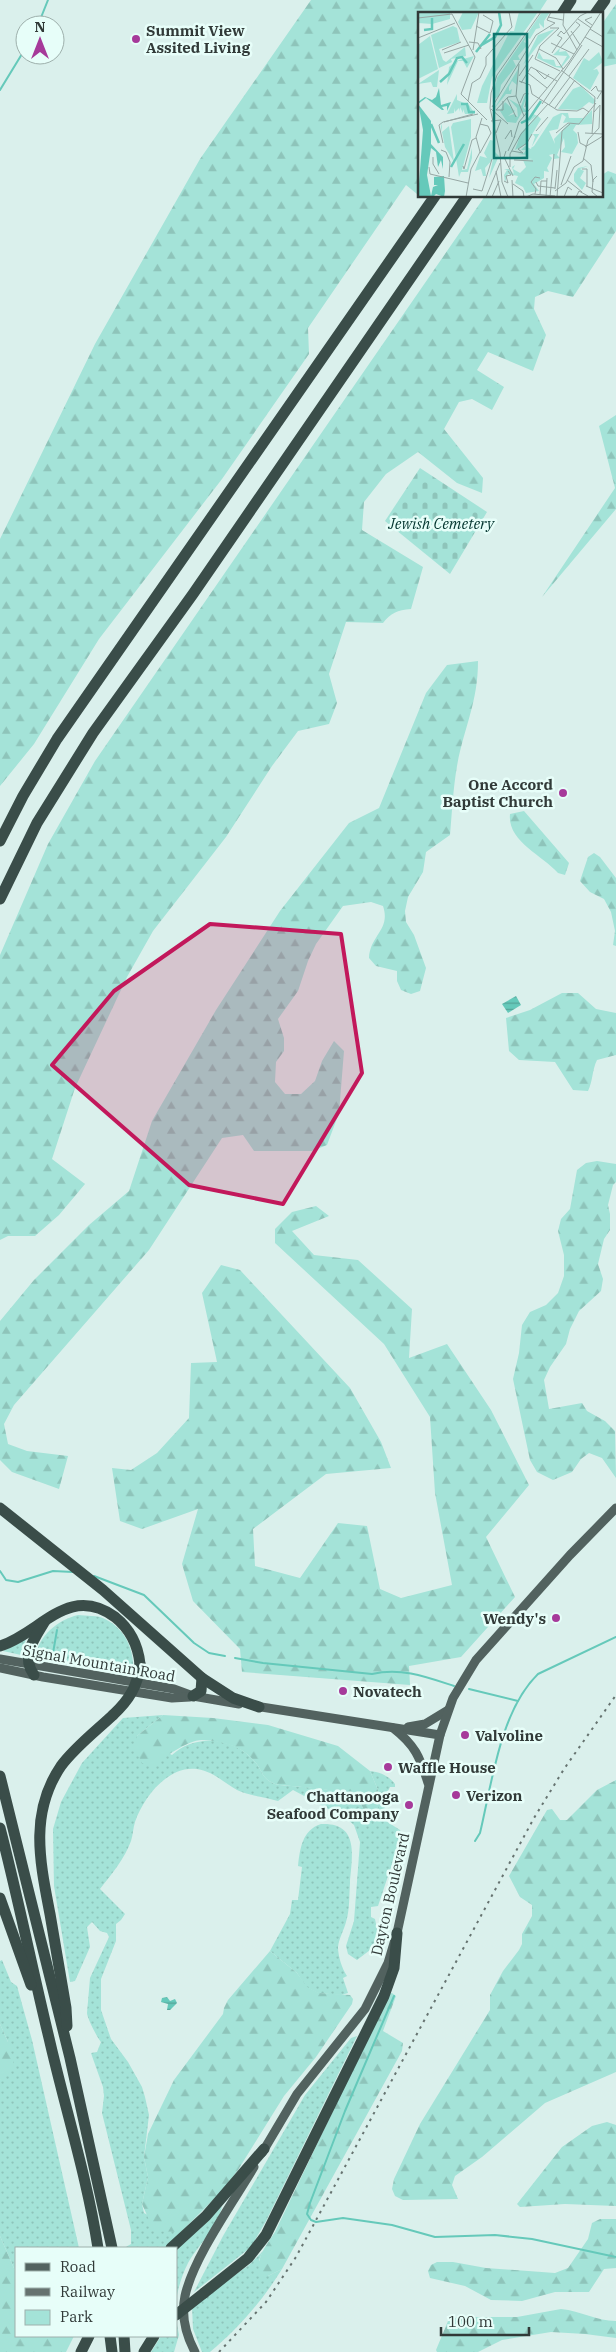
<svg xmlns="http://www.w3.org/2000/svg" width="616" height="2352" font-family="'IBM Plex Serif',serif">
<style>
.green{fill:url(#green-dots)}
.forest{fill:url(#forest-firs)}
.cemetery{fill:url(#cemetery-stones)}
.water{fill:url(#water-rules)}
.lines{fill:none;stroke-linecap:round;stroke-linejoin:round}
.stream{stroke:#65c9ba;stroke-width:2}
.major{stroke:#52625f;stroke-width:9}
.highway{stroke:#3a4d49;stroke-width:11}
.rail{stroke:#667370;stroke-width:2;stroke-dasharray:2.5 5;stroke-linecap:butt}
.highway-bridge{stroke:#3a4d49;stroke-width:11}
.marked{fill:#c2185b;fill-opacity:0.2;stroke:#c2185b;stroke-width:4;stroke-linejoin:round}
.poi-dot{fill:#a63a9a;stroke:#e7fef9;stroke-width:2}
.labels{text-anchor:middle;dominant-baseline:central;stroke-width:5;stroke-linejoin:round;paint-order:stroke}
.poi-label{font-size:15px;font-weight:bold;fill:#313a38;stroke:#e7fef9;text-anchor:start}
.park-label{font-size:15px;font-style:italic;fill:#043630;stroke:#e7fef9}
.street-label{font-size:15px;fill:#313a38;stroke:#e7fef9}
.inset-river{fill:none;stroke:#65c9ba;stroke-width:2.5}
.inset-road{fill:none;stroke:#96a7a4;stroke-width:1}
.view{fill:#0f766e;fill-opacity:0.15;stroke:#0f766e;stroke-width:2.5}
.inset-edge{fill:none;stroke:#313a38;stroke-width:2.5}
</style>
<defs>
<pattern id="green-dots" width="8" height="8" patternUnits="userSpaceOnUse" patternTransform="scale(1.25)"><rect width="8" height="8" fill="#a4e3d8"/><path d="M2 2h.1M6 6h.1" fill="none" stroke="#8ec4ba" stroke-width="1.8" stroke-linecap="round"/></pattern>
<pattern id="forest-firs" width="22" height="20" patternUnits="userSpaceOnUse" patternTransform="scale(1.25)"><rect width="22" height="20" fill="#a4e3d8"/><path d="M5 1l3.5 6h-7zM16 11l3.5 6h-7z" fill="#8ec4ba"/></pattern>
<pattern id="cemetery-stones" width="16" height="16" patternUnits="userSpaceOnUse" patternTransform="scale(1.25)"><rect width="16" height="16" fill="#a4e3d8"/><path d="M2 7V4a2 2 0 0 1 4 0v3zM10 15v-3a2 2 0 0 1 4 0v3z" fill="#8ec4ba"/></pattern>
<pattern id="water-rules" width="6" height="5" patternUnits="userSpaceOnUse" patternTransform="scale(1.25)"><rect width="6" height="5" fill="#65c9ba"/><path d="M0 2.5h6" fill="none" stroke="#54a498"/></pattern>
</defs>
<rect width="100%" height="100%" fill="#daf0ec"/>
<g class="green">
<path d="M78 1615C86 1616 98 1615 105 1619 127 1630 135 1652 133 1675L35 1657C39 1636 57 1620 78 1615Z"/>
<polygon points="26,1639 21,1655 3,1651"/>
<path d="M163 1715 137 1736 172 1755C195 1733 236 1737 256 1763 262 1771 263 1779 273 1783 278 1786 286 1785 291 1786 311 1788 356 1788 364 1810 365 1814 364 1821 364 1825L378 1790 370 1771C380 1772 389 1776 395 1784V1787H390L386 1795 384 1815 386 1821 400 1830 404 1841 401 1851 395 1855 378 1906 371 1907V1917L375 1919 379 1939 376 1951 370 1950 357 1960 348 1954 346 1946 354 1921 360 1842 354 1825 347 1819 293 1790 278 1801C264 1797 250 1796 237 1790 223 1782 214 1772 197 1769 168 1765 143 1798 135 1822 133 1828 133 1835 131 1841 125 1858 111 1875 100 1889L125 1914 121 1920 116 1924V1941L101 1979V2010L111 2039 128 2062 142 2087 145 2097 149 2115 144 2157 148 2177 142 2204 144 2213 181 2232 165 2248H124L131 2244V2230L102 2113 104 2096 103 2087 92 2056 91 2053 97 2052 101 2042C98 2039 87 2018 87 2013L90 1978 109 1937 107 1933 100 1931 92 1922 87 1927 90 1947 75 1981 70 1982 54 1886 53 1829 61 1802 82 1763 123 1718Z"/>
<path d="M321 1824C360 1822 352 1857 350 1883 349 1896 350 1909 346 1922 344 1930 339 1938 338 1947 338 1956 342 1969 347 1976L343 1978 348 1993 341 1995 318 1993 306 1987 297 1973 270 1951 290 1914 292 1900H298L302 1867 298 1866C300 1849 302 1830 321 1824Z"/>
<polygon points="2,1960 11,1982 17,1986 32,2040 79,2248 16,2248 16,2273 0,2236 0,2080 8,2042 0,2024 0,1961"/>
<polygon points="357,2036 266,2221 251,2247 194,2292 223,2236 305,2095 351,2038"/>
<path d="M222 2206C218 2228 198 2245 188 2263 182 2275 178 2288 176 2301V2248Z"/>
<path d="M263 2251 259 2260 268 2276 282 2269C263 2300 238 2329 210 2352H202L193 2329 192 2306 249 2265Z"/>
<polygon points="176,2319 179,2335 174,2352 151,2352 161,2336 176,2336"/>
</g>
<g class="forest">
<polygon points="311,0 547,0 538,14 420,14 420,191 417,194 406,185 308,328 309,354 222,479 99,639 34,744 0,786 0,539 95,344 200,159"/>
<polygon points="616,4 616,64 602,67 602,24"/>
<path d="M608 171 616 174V231L573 297 548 291 535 297 534 309 546 335 533 371 488 352 477 370 504 387 492 410 472 399 459 402 444 429 483 478 482 493 457 483 418 452 386 474 364 502 362 530 423 567 411 609C397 610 391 613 383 623L346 622 329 674 337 703 329 724 298 731 272 766 226 837 153 931 127 977 75 1088 52 1159 85 1184 59 1215 35 1236H8L0 1240V955L48 844 95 761 485 196H602V175Z"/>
<polygon points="616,415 616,509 542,597 615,488 599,426"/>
<path d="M478 661C478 703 464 727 457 766 453 789 452 813 450 835L426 852 423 872 408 897 405 911 406 922 414 935 426 968 420 991 411 994 401 990 397 981V971L376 966 369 958C370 935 391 930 383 906L371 902 343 906 316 944 308 961 298 991 278 1019 284 1038V1051L276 1062 275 1082 285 1094H301L315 1081 322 1061 334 1041 344 1051 339 1113 327 1145 312 1151H254L243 1135 222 1138 149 1250 14 1405 4 1424 8 1444 27 1451 68 1456 59 1489 12 1472 0 1460V1321L34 1280 89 1225 129 1191 152 1121 216 1010 280 911 349 823 379 808 426 693 447 665Z"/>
<path d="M524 811 569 863 565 875 558 873C542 855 507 841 510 814Z"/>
<polygon points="594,853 600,857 616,878 616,946 613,945 615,931 611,912 604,899 590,892 580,881 588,857"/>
<path d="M562 993H578L596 1009 616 1013V1055L597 1060C592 1070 593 1081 588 1091L573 1090 555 1062 519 1060 509 1051 506 1018 530 1010Z"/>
<polygon points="597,1161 616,1164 616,1182 613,1185 608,1205 610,1214 610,1230 604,1239 598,1264 603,1279 601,1291 579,1311 570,1329 566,1344 550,1367 544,1380 549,1409 582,1403 587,1411 605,1421 615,1431 616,1478 602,1458 589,1453 581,1459 572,1472 553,1480 537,1472 530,1460 513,1379 519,1353 522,1325 530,1312 546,1305 558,1293 564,1276 564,1255 558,1231 561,1219 570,1209 577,1170 586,1163"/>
<polygon points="316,1206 329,1216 292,1231 314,1255 358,1260 412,1309 409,1358 447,1344 491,1410 529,1485 486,1537 515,1597 461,1657 409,1666 410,1685 242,1672 240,1649 193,1601 182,1564 198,1509 142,1529 120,1521 112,1468 131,1470 157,1453 189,1418 191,1363 217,1362 202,1293 221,1265 240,1270 350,1388 381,1442 391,1468 326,1474 253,1529 255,1566 300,1578 338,1523 367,1526 380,1589 401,1598 452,1585 435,1493 430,1417 384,1344 275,1243 275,1229 292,1212"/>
<path d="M163 1715 213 1718 268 1725 338 1746 370 1771 378 1790V1808L373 1819 364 1826C364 1821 365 1815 364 1810 357 1789 311 1788 291 1786 286 1785 278 1786 273 1783 263 1779 262 1771 256 1763 243 1746 222 1741 202 1740 187 1740 165 1758 151 1766L142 1763 135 1749 137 1736Z"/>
<polygon points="616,1780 616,2072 545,2103 482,2157 455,2176 452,2185 458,2199 403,2200 395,2196 392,2189 394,2179 420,2124 490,2010 490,1995 503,1971 519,1950 522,1944 522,1934 532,1916 532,1905 520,1897 509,1876 547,1810 552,1809 560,1820 567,1820 597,1790"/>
<polygon points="270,1951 297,1973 307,1987 319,1993 350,1995 353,1999 352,2004 316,2057 284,2096 238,2170 220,2193 181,2232 154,2231 142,2204 148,2177 144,2157 148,2134 174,2080 223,2014 224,2008 228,2000"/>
<path d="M392 1993 396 1996 383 2031 403 2043 402 2051 282 2269 268 2276 260 2275C255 2258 266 2246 275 2232L389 1994Z"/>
<polygon points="0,2024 8,2042 14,2065 0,2080"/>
<polygon points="607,2122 616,2125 616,2206 565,2204 520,2207 517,2204 562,2147 592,2126"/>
<polygon points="600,2219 616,2219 616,2268 604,2269 589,2292 555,2292 522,2301 491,2300 465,2286 430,2278 428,2271 431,2265 437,2262 453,2262 486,2268 555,2273 568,2268 588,2239 592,2223"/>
<polygon points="0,2236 16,2273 16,2336 74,2336 66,2352 0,2352"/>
<path d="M561 2309C581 2311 597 2321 616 2321V2338L585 2334 551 2332 502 2340 478 2352H437L436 2350 448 2321 458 2317H517Z"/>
</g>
<polygon class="cemetery" points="420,468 487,512 450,574 385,521"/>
<g class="water">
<polygon points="516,996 521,1005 508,1013 502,1004"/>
<polygon points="167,1997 170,2001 175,1999 177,2003 170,2010 167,2010 168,2004 161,2002 162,1998"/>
</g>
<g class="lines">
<g class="stream">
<polyline points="38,25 48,0"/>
<polyline points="0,90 25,49"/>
<polyline points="0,1571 6,1580 18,1582 53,1571 73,1572"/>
<polyline points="94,1576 144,1595 194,1643 209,1653 225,1656"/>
<polyline points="53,1653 57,1630"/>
<path d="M235 1658 263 1663 372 1674C401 1667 427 1677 454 1686"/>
<polyline points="469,1689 518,1701"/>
<path d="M475 1841 480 1833C492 1783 500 1711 538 1674L616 1637"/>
<polyline points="394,1996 345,2111 310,2203 307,2214 311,2220 316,2222 343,2218 392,2225 435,2237 495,2235 532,2239 616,2257"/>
</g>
<g class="major">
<polyline points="0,1659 174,1689 193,1696 239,1704"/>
<polyline points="0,1668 43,1677 172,1698 190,1697"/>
<polyline points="255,1706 440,1735"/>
<polyline points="408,1727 425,1724 448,1710"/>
<path d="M393 1728C415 1745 420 1757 428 1783"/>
<polyline points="262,2153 297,2094 365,2009 388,1963 397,1933 440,1735 453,1698 476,1660 570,1555 616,1508"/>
<path d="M195 2352C186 2335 181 2315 185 2296 193 2258 234 2201 254 2167"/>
</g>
<g class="highway">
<polyline points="562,14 571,0"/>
<polyline points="595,14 605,0"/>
<polyline points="0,841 23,796 57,739 435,196"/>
<polyline points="0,899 37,823 93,733 193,594 467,196"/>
<polyline points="0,1508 103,1590 202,1678 233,1698 259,1707"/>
<path d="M0 1646C40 1634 68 1583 115 1617 130 1629 138 1645 140 1664"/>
<path d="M34 1675C20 1656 35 1638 45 1621"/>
<polyline points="193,1696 201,1691 202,1678"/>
<polyline points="0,1776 70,2058 112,2248"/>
<path d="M0 1828C18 1897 32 1968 49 2038 65 2108 87 2177 98 2248"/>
<polyline points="0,1898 31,1985"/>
<path d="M67 2026 66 2008C61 1977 55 1945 50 1914 40 1862 29 1813 61 1766 75 1747 96 1731 113 1715"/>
<polyline points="171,2248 206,2216 264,2149"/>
<polyline points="204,2293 248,2258 266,2235 384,1996 394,1968 397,1933"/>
<polyline points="110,2336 112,2352"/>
<polyline points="124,2336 125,2352"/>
<polyline points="81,2352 89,2336"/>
<polyline points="144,2352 154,2336"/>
</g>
<polyline class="rail" points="219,2352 266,2302 296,2257 534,1818 564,1769 616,1695"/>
<g class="highway-bridge">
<path d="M113 1715C129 1700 138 1686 140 1664"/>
<polyline points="176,2315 204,2293"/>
</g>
</g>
<path class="marked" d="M210 924 341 934 362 1073 283 1204 189 1185 52 1065 114 991Z"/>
<g class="poi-dot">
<circle cx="136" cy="39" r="5"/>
<circle cx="563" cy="793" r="5"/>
<circle cx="556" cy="1618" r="5"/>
<circle cx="343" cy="1691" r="5"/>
<circle cx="465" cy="1735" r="5"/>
<circle cx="388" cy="1767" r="5"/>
<circle cx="456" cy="1795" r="5"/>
<circle cx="409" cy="1805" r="5"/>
</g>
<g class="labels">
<g class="poi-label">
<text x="146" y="30">Summit View<tspan x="146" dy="17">Assited Living</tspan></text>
<text x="553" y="784" text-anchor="end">One Accord<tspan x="553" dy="17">Baptist Church</tspan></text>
<text x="546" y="1618" text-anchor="end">Wendy's</text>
<text x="353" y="1691">Novatech</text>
<text x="475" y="1735">Valvoline</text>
<text x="398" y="1767">Waffle House</text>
<text x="466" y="1795">Verizon</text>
<text x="399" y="1796" text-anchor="end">Chattanooga<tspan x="399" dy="17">Seafood Company</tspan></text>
</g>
<g class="park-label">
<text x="441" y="523">Jewish Cemetery</text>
</g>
<g class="street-label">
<text transform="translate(99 1663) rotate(10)">Signal Mountain Road</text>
<text transform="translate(390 1894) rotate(-77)">Dayton Boulevard</text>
</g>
</g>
<g transform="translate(418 12)">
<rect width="185" height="185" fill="#daf0ec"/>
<path d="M0 0H32V7L14 12 0 11ZM45 0H61L53 17 44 18 40 10ZM101 0H120L74 65 69 91H59L64 74 92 19H96ZM124 0H132L126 9V16L121 11 122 16 118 17 112 27 108 25 106 30 110 32 100 44 102 48H95L98 54 83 73 81 84 75 88 79 66ZM35 14 39 16 42 30 21 37 25 48 28 50 47 35 48 44 33 47 34 50 21 56 13 23ZM137 17 120 33 105 53 120 23ZM12 24 20 57 0 67V33ZM142 36 141 40 148 39 152 45 143 56 137 55 119 46 121 40 125 47 136 48 138 54H143L149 44 135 43ZM56 44 49 56 45 49H40L29 73 31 55 38 49ZM100 57 99 73 94 69 91 75V79L94 77 93 82H88L76 97ZM21 58 19 75H15L13 70 0 72ZM163 74 178 89 175 92 171 90 161 98 140 97 155 77ZM39 82V88L51 93 57 102H47L45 97V101L42 95V100L41 96 37 100 36 96V101L29 102ZM107 83H109L105 95 109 100H104L98 111 89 110 82 99 87 90 97 99 90 104 96 102 100 105 99 96 91 87 103 94ZM174 98V112L158 113 155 118 159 122 160 131 154 142 143 140 147 135 146 126 139 143 142 146 136 147 135 142 131 143 134 146 129 156 131 160 126 159V166L116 172 121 179 108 181 105 175 97 171 100 164 90 162 87 170 86 163 89 158 86 157H91L96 162 94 155 97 153 95 157 102 161 108 155 105 148 115 147 99 146 110 143 99 142 106 141 108 138H103L107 134 113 137 117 125 115 122H121L126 114 113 136 116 134 135 105 143 101H150L151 106H166ZM144 102 148 105 145 111 152 110 136 127 137 132 131 119 140 117ZM115 102 120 104 123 107 126 102 109 131 97 138 103 121 118 104 109 112ZM53 107V125L44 158 49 157 54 136V146L50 160H43L41 165 33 115 35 111ZM24 111V120L31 114 36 150 27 135 23 115ZM72 128 77 129 75 138 81 144 71 166 75 147 67 156 68 164H65L63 157 57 159 62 144 69 146 66 141ZM170 154 162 157 166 159 162 166 168 171 164 178 156 169V162L160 156Z" fill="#a4e3d8" fill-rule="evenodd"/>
<path d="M181 40 185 50 175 58 179 57 181 61 172 78 155 66 166 46 171 49Z" fill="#a4e3d8"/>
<path d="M21 76 23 93 33 90 29 99V94L24 95 26 98H24L8 86 0 92 13 109V132L25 145V157L23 148 20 155 18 140 13 136 9 163 13 184 15 175 20 173H16V165L26 164 27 179 26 185 18 182 15 185H0L5 118 0 90 7 85 14 88 18 85Z" fill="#65c9ba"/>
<path class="inset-river" d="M6 18 14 17V6M62 34 77 25 83 13 81 0M58 40 72 22M22 70 31 62 39 46 44 45 49 51M43 92H49L51 100H57M103 111 111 107 123 89M13 112 21 131M33 155 46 132"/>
<path class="inset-road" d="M133 0 129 8 137 11M146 0 145 13 159 38M130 5 145 8M174 5 167 8 174 13M0 6 34 2 57 45 43 82 69 108M160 7 173 16M58 14 72 21 75 9 65 3M132 16H141L122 34 117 47 142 59M172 17 185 25M153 19 162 33M140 23 143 19 146 22 162 4 170 0M167 25 185 35M0 26 37 11M51 30 60 31 63 37M133 31 156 42M142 36 162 13 158 10M121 37 138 46 145 57M24 38 43 30M55 38 61 0M26 41 51 33M134 41 144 26 139 23M101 52 98 84 106 104M117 57 127 67 131 62M143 58 177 85 174 122M110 61 129 76M101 64 115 43M151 64 171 37M101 69 112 73 114 82 139 98 159 99 165 96 171 100M103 71 113 55 139 69M173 79 178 74 180 79H184L179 87M89 86 98 105M50 89 54 71 62 66 68 53V45L94 15 91 0M102 91 106 82 110 81 107 95M124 92 164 33M131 93 152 65M74 95 118 23 137 11M137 96 157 68M73 97 90 112M78 98 90 85 98 84M78 98H85V89M73 109 83 108 78 121M25 110 60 102M26 110 55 102M118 119 130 105M160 120 162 131 168 134M138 121 150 111 161 112 178 91M167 121 185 122M96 126 101 110 151 50 183 0M87 127 93 118 94 125M25 131 21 113 25 110M167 135 185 124M23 138 28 140 32 150 31 165M88 139 86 145 95 164M90 139 97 124M94 139 105 141 100 137 109 131 114 122M62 141 73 121 70 114 62 112M15 145V152L21 162M165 146 173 153 175 170M96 148 115 149M45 154 46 157 54 128 58 126M11 155 12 162 50 171M92 155V142L103 122 130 92M164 157H169V174M78 159 83 185M179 164 175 168 174 180 180 185M94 168 95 185M149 168 164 180M86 169 90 171 88 164 93 163 90 159M118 170 120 174 137 176M95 172 105 179 106 185M143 173 153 144M168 174 185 181M55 177 64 179 74 147M137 177 139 158M137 179 148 171 156 155 165 149 170 128 181 116 182 93 176 100M117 182 118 177 113 170 117 165 122 166M122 183 123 169H129M48 185 53 157 62 140 58 125 64 106M68 185 82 151M74 185 81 169M90 185 84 170 82 141 72 96 73 81 79 63 123 0M108 185 115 182 137 184M128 185 129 166M132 185 136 142M139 185 144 119 152 112M146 185 150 175 154 178M158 185 161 179 170 184"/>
<path class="view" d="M76 22H109V146H76Z"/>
<rect width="185" height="185" class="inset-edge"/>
</g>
<rect x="15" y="2247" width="162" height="90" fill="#e7fef9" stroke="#9eb0ac"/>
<rect x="25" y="2263" width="25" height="8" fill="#52625f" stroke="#9eb0ac"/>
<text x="60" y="2272" font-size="15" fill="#313a38">Road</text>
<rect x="25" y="2288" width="25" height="8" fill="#667370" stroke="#9eb0ac"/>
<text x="60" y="2297" font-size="15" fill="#313a38">Railway</text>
<rect x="25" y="2310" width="25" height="15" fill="#a4e3d8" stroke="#9eb0ac"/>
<text x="60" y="2322" font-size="15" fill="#313a38">Park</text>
<g transform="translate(40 40)"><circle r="24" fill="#e7fef9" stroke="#9eb0ac"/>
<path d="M0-4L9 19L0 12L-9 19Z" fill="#a63a9a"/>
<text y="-8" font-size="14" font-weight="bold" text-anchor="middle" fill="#313a38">N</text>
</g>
<path d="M441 2327v8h88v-8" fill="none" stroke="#313a38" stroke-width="2.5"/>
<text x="448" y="2327" font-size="15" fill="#313a38" stroke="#e7fef9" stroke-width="4" paint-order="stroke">100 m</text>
</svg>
